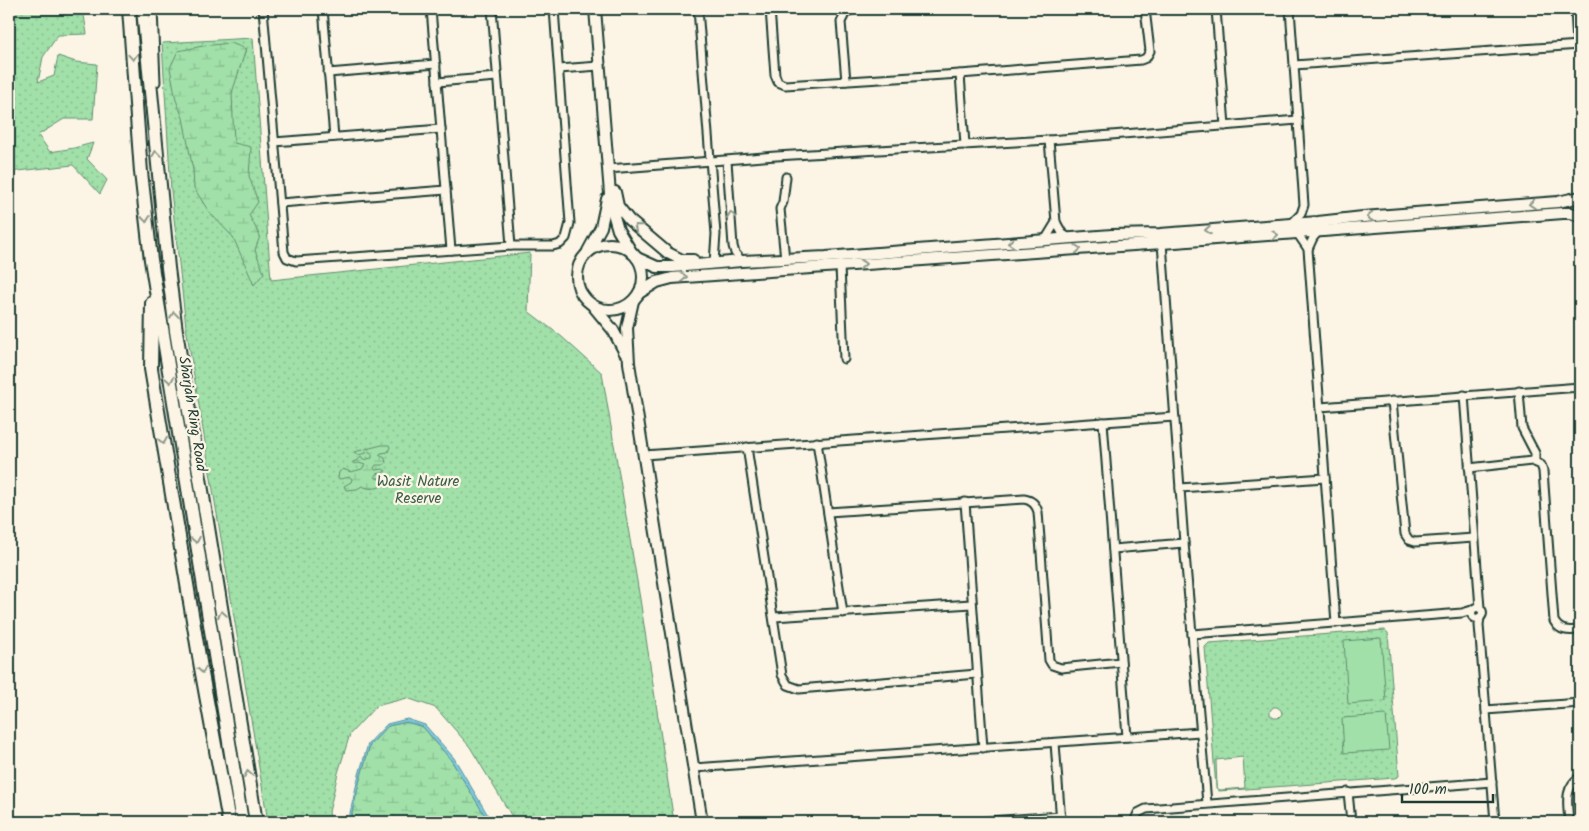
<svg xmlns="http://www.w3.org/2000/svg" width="1589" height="831" font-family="Kalam,sans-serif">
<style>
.green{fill:url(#green-dots);stroke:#608e6e;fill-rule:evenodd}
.wetland{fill:url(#wetland-marsh);stroke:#608e6e}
.pitch{fill:#a1e0a9;stroke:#608e6e}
.water{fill:#7ec9dd;stroke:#589199}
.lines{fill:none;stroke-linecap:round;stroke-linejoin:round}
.street-casing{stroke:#1f3d34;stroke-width:11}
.secondary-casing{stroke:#1f3d34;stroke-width:14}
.highway-casing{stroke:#1f3d34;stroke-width:16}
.street{stroke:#fcf5e5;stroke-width:7}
.secondary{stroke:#fcf5e5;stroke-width:10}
.highway{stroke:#fcf5e5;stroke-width:12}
.oneway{stroke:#8e998c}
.labels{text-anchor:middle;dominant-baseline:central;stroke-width:4.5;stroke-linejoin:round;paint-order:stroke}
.street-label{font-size:15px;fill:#1f3d34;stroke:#fcf5e5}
.park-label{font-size:15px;fill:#395e4b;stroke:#fcf5e5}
</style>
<defs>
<pattern id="green-dots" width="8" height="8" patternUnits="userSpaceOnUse" patternTransform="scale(1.25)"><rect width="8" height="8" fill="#a1e0a9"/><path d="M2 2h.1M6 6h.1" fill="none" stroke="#8ac192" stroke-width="1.8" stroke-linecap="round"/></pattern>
<pattern id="wetland-marsh" width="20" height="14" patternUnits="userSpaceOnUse" patternTransform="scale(1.25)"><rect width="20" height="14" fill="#a1e0a9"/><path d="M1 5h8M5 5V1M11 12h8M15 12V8" fill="none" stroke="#8ac192"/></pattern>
</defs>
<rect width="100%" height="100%" fill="#fcf5e5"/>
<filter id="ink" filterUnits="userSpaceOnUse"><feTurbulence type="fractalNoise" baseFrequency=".02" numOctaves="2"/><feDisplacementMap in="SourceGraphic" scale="10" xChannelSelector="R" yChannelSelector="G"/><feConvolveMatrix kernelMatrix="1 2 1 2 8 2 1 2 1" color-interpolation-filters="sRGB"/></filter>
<g filter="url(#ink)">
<g class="green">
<polygon points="9,9 83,9 87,34 58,35 43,57 38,82 54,76 58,56 76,62 97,64 93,119 64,119 38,135 50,152 74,148 93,143 87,159 107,180 100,194 73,165 9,172"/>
<polygon points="253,38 271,280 530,253 528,311 562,337 602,373 640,599 674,822 520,822 511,815 470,747 436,708 407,698 376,706 350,734 338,773 329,812 331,822 268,822 186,327 171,191 162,43"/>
<path d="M1385 630 1388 633 1399 776 1395 778 1219 791 1216 788 1205 647 1209 643ZM1273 707H1277L1281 710 1282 714 1278 718H1274L1270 715V711ZM1243 757 1245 788 1220 790 1217 787 1216 760Z"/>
</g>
<g class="wetland">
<polygon points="231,43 246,49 232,93 234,143 251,147 249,176 258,202 249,215 260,236 255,250 264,273 254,285 233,237 209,212 194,188 193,170 183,118 176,100 170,68 178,51 203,46"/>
<path d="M382 445H389L390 447 388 452 381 453 379 455 385 458 386 463 383 465H376L374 468 375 470 383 469 386 471 382 473 376 474 375 476 376 478 385 479 386 483C379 489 370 490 362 486L357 489 346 490 344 486 351 482 352 479 350 477 340 479 338 478 339 472 343 469 351 472 362 469 365 465 359 463 354 464 353 462 358 460 361 457 363 460 372 458V455L370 452 358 455 354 452Z"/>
<polygon points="407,722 423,727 451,760 489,822 353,822 352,813 360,779 370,745 388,726"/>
</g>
<g class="pitch">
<polygon points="1381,638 1386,701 1348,704 1344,641"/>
<polygon points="1386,715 1389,750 1344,753 1342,718"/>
</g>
<polygon class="water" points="407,719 425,725 454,758 492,822 489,822 451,760 423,727 407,722 388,726 370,745 360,779 352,813 353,822 351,822 350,813 358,778 368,744 387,724"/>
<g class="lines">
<defs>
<g id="street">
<polyline points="153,9 156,82"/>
<polyline points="263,9 284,252 287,258 296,261 511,246 553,246 560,244 566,238 570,223 554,9"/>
<polyline points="323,9 334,137"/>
<polyline points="431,9 451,250"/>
<polyline points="492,9 511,246"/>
<polyline points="698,9 716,234 714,263"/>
<polyline points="770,9 775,75 778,82 785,85 960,74 1141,60 1146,58 1150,51 1145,9"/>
<polyline points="1216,9 1225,126"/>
<polyline points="1290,9 1304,205 1301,214 1292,223"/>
<polyline points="1575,9 1577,45"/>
<polyline points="1294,65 1580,45"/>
<polyline points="559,69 599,66"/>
<polyline points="328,73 436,64"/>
<polyline points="960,74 965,145"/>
<polyline points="846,81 841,22 846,12 856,9"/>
<polyline points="437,82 497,77"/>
<polyline points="1049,140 1056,222 1062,233 1069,238"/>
<polyline points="274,142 441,129"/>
<polyline points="727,161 733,246 735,253 742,261"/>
<polyline points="608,169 776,156 1049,140 1298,120"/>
<polyline points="280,203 446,190"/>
<polyline points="1297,233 1308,249 1336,623"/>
<polyline points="1045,240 1056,222"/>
<polyline points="1162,243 1184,543 1207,803"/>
<polyline points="1308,249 1313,238 1318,232"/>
<polyline points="785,259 780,209 783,202 786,177"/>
<polyline points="840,266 844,359"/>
<polyline points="1519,391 1522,428 1535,453 1535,462"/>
<polyline points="1464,395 1480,608"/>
<polyline points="1392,401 1405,534 1409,540 1415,542 1474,538"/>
<polyline points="1320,407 1580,387"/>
<polyline points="1103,422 1127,737"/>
<polyline points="817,442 843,613"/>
<polyline points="747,447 782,675 788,685 799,689 977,674"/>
<polyline points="644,455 1174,417"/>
<path d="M1469 468 1532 461 1541 465 1543 471 1554 621C1560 632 1569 631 1580 630"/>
<polyline points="1180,488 1325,478"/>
<polyline points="965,502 983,748"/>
<path d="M828 512 1024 499C1031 500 1036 504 1038 512L1049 660 1052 665 1061 668 1121 662"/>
<polyline points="1113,549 1184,543"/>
<circle cx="1477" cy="613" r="5.5"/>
<polyline points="774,617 971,604"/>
<polyline points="1480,617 1479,625 1495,822"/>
<polyline points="1192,634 1462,613 1472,610"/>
<polyline points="1486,710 1580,703"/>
<polyline points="1055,743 1061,822"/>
<polyline points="694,768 1200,732"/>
<polyline points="1348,792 1351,822"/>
<polyline points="976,822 1061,816"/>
<polyline points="1134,822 1138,813 1146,809 1492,782"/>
<path d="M1569 822C1568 805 1563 788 1580 777"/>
</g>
<g id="secondary">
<polyline points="595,9 611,206 618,230 632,253"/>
<polyline points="615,192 618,206 629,220 668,253 682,260 693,260"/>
<circle cx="610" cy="277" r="33"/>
<polyline points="588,251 601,227 607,199"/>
<polyline points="637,258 657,267 673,267 742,261 826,257 1112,235 1160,234 1318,222 1363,217 1558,202 1580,197"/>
<polyline points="639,293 657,282 672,278 1162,243 1563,213 1571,213 1580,216"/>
<polyline points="633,301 627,328 629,363 702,822"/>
<polyline points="594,307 613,330 625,353"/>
</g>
<g id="highway">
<polyline points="129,9 141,172 151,260 242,822"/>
<polyline points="143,9 168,268 176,331 256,822"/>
<polyline points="152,303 151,369 201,668 229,822"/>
</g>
</defs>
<use href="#street" class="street-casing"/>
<use href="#secondary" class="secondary-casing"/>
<use href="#highway" class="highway-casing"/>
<use href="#street" class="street"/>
<use href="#secondary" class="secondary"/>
<use href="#highway" class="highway"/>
</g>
<defs><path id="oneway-chevron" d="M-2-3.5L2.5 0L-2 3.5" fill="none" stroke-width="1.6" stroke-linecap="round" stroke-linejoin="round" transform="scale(1.25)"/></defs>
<g class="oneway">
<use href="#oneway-chevron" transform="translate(133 57) rotate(86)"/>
<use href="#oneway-chevron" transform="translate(156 154) rotate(-96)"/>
<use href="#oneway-chevron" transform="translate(1532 204) rotate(176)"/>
<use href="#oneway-chevron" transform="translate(731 215) rotate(-94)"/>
<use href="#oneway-chevron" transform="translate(1370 217) rotate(175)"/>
<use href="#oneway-chevron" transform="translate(146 219) rotate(84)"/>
<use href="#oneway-chevron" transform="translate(637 227) rotate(-139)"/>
<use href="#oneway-chevron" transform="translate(1208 230) rotate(176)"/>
<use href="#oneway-chevron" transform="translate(1275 235) rotate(-4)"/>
<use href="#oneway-chevron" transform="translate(1011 243) rotate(176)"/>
<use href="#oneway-chevron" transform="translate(1078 249) rotate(-4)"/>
<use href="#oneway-chevron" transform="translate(863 264) rotate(-4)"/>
<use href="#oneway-chevron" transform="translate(684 277) rotate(-4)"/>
<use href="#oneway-chevron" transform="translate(174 315) rotate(-97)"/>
<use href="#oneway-chevron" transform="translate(170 380) rotate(81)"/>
<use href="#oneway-chevron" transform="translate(163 441) rotate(80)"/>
<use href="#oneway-chevron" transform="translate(196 540) rotate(81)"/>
<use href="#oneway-chevron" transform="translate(222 614) rotate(-99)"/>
<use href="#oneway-chevron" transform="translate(202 670) rotate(80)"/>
<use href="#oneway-chevron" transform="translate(248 774) rotate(-99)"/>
</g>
</g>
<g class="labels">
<g class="street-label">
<text transform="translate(192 414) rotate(81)">Sharjah Ring Road</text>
</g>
<g class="park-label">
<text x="418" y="482">Wasit Nature<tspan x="418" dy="17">Reserve</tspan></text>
</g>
</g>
<rect width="1589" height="831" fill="none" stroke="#fcf5e5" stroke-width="30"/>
<rect x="15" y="15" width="1559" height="801" fill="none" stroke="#1f3d34" stroke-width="2" filter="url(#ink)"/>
<path d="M1402 794v8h91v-8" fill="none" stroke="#1f3d34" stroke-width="2.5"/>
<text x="1409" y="794" font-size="15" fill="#1f3d34" stroke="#fcf5e5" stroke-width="4" paint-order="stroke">100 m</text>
</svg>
